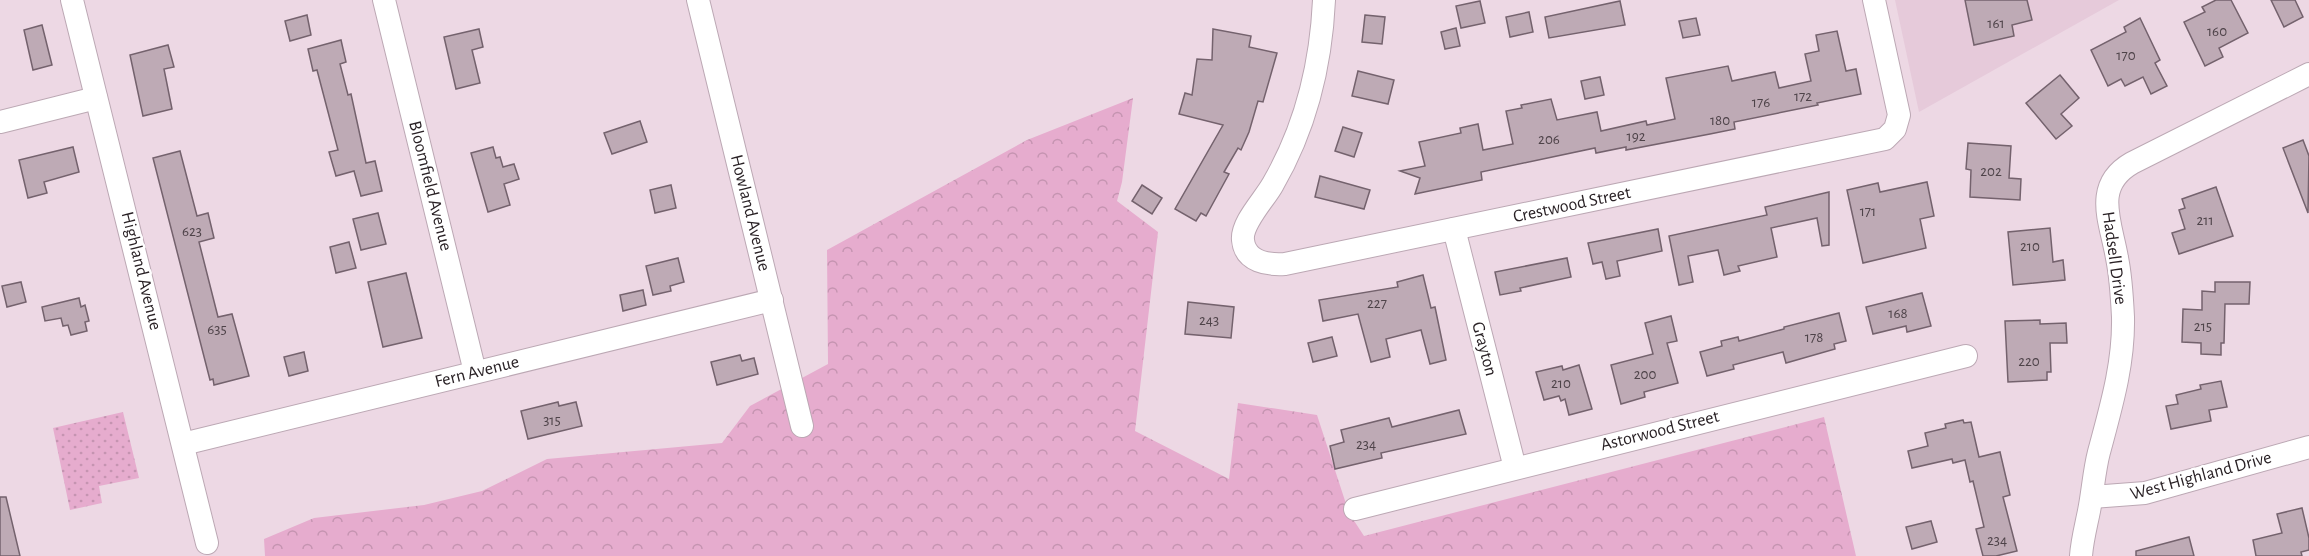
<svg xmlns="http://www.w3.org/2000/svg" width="2309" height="556" font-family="'Alegreya Sans',sans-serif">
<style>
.built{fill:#e6cada}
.green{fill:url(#green-dots)}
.forest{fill:url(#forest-crowns)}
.building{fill:#beaab5;stroke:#74626d;stroke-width:1.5}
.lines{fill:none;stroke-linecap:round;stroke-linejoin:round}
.minor-casing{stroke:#bca8b4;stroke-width:24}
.minor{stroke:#fff;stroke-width:22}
.labels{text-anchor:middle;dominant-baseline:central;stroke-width:5;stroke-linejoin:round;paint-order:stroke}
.number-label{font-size:15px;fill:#4e4349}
.street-label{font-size:18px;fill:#292125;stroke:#fff}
</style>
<defs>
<pattern id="green-dots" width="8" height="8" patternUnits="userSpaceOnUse" patternTransform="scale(1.5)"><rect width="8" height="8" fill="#e6acce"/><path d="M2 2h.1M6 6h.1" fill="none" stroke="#c594b1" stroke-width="1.8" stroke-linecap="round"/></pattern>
<pattern id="forest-crowns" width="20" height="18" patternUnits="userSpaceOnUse" patternTransform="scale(1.5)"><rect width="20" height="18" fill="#e6acce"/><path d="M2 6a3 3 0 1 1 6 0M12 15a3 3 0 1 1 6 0" fill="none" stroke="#c594b1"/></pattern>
</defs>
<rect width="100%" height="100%" fill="#edd8e4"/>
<polygon class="built" points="1895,0 2119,0 1919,112"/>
<polygon class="green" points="123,412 139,478 99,486 102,503 70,510 53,428"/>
<polygon class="forest" points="1133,98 1122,182 1117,201 1158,232 1135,431 1229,479 1238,403 1317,415 1349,513 1364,536 1824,417 1856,556 265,556 264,539 314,518 424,505 482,491 547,459 722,443 750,406 828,364 827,250 1027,140"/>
<g class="building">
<polygon points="1965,0 2027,0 2032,20 2012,25 2014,36 1974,45"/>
<polygon points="2216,0 2231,0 2248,33 2219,48 2223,57 2205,66 2184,22 2205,12 2202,7"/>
<polygon points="2271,0 2295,0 2303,17 2284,27"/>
<polygon points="1480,1 1485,23 1461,28 1456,6"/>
<polygon points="1620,1 1625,25 1549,38 1545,17"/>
<polygon points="1529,12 1533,32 1510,37 1506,17"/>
<polygon points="307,15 311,35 290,41 285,21"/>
<polygon points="1365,15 1385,17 1382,44 1362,42"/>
<polygon points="1696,18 1700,35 1683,38 1679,21"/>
<polygon points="2140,18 2160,60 2155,63 2167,86 2151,94 2143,77 2125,86 2121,79 2108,86 2091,50 2126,32 2124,27"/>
<polygon points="42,25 52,65 33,70 24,30"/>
<polygon points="1456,28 1460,46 1445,49 1441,32"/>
<polygon points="479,29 483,47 472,50 480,83 456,89 444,37"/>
<polygon points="1213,29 1251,36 1249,47 1277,53 1263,102 1258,101 1249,132 1241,150 1238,148 1224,172 1229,174 1206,216 1201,213 1196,221 1175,209 1223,125 1179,114 1185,93 1192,95 1197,59 1212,60"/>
<polygon points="1837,31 1846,71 1856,69 1861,94 1817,103 1818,105 1734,122 1735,129 1710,134 1626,150 1626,147 1596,153 1595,148 1481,172 1482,180 1415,194 1420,178 1400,171 1425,166 1419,142 1461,133 1460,128 1478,124 1483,150 1513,144 1506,111 1522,108 1521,105 1551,99 1557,120 1597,112 1601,131 1646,121 1647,125 1675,119 1666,78 1728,66 1732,81 1775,72 1779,88 1811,81 1805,54 1819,51 1816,35"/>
<polygon points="341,40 346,62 340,64 348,95 351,94 366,163 375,161 382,191 361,196 354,171 336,176 329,152 338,150 317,70 313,71 308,49"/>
<polygon points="168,45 174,67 164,69 172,109 143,116 130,55"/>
<polygon points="1358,71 1394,80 1388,104 1352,96"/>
<polygon points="2060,75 2079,98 2061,114 2072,126 2056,139 2026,103"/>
<polygon points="1600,77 1604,95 1585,99 1581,81"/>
<polygon points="640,121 647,142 612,154 604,133"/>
<polygon points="1343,127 1362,133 1354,157 1335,151"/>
<polygon points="2303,140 2309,156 2308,213 2283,148"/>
<polygon points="1968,143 2011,146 2009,178 2021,179 2020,200 1970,197 1971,170 1966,169"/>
<polygon points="73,147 79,172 44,182 47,193 28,198 19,160"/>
<polygon points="493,147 496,158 500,157 503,167 514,164 519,179 504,184 510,205 488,212 471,153"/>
<polygon points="180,151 197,216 208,213 214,238 199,242 218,317 232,314 249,376 214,385 213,379 210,380 153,158"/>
<polygon points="1320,176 1370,190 1364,209 1315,197"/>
<polygon points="1927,182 1934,216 1920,219 1926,248 1863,263 1847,190 1878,183 1880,192"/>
<polygon points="671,185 676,208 655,213 650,190"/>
<polygon points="1142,185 1162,198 1152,214 1132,201"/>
<polygon points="2216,187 2233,236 2179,254 2172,233 2185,229 2179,210 2185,208 2182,199"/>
<polygon points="1829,192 1829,245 1822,246 1817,218 1771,228 1777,257 1738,266 1740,271 1724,275 1718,250 1688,256 1693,282 1679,285 1669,236 1767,215 1765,207"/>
<polygon points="378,213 386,244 361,250 353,219"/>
<polygon points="2050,228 2053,262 2063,260 2065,280 2013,285 2008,232"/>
<polygon points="1658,229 1662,251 1617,261 1620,276 1606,279 1602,262 1593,264 1588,243"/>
<polygon points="349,242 356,268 336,273 330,247"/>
<polygon points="678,258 684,282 670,286 671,291 653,295 646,266"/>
<polygon points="1567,258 1571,277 1520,288 1521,291 1500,295 1495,272"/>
<polygon points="406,273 422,338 383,347 368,282"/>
<polygon points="1423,275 1431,308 1435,307 1446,360 1430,364 1421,330 1386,339 1390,357 1371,362 1358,314 1323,321 1319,300 1398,287 1397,282"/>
<polygon points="21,282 26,302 7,307 2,286"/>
<polygon points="2215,282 2250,282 2249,304 2225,304 2224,343 2221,343 2221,355 2201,354 2201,343 2182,342 2183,309 2202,310 2202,291 2215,292"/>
<polygon points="643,290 646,305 623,311 620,295"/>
<polygon points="1922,293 1931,326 1907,332 1906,326 1873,334 1866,307"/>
<polygon points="79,298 81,307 85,305 89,321 85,322 87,331 71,335 68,325 63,326 61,318 45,321 42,307"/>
<polygon points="1188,302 1234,307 1231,338 1185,334"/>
<polygon points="1839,313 1846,341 1834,344 1835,349 1786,363 1783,352 1733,365 1734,369 1707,376 1700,352 1722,346 1721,341 1738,337 1739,341 1784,329 1784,327"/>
<polygon points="1671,316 1677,341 1667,343 1678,383 1644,392 1645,397 1621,404 1611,365 1653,354 1645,323"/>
<polygon points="2040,320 2040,324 2066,323 2067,343 2050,343 2051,372 2047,372 2047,380 2008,382 2005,321"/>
<polygon points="1332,337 1337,356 1313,362 1308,343"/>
<polygon points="304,352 308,371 289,376 284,357"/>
<polygon points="740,355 742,361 754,358 758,374 717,385 711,362"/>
<polygon points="1579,365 1592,409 1569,415 1565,399 1561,401 1559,396 1544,400 1536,372 1562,366 1563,370"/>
<polygon points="2221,381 2227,407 2209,410 2211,421 2171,429 2166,406 2178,404 2176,395 2201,389 2200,385"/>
<polygon points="558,402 559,406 576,402 582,426 528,439 521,411"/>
<polygon points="1459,410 1466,434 1381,453 1382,458 1335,469 1330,446 1344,442 1341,430 1389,418 1392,427"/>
<polygon points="1963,420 1964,423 1971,422 1979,457 2000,452 2010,495 2003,497 2017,551 1996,556 1983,556 1976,529 1984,527 1973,481 1970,482 1965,460 1953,463 1952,459 1912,468 1908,451 1928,446 1925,433 1946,428 1945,424"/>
<polygon points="0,497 6,497 20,556 0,556"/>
<polygon points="2302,508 2309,538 2309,550 2301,552 2302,556 2256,556 2253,540 2282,533 2277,514"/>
<polygon points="1931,521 1937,542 1912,549 1906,527"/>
<polygon points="2189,537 2194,556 2136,556 2136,551"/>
</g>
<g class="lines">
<defs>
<g id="minor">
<polyline points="72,0 207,543"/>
<polyline points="384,0 475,372"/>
<polyline points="698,0 802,426"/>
<path d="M1324 0C1321 66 1306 127 1273 184 1265 199 1241 223 1243 240 1245 262 1268 265 1285 264L1885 139 1895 129 1899 115 1874 0"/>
<polyline points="0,122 96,98"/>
<polyline points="1454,229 1515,468"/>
<polyline points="183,444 772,300"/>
<polyline points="2092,497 2145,493 2309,447"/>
<polyline points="1355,509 1966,356"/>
<path d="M2081 556C2082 541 2086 526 2089 511 2093 491 2094 471 2099 452 2111 407 2124 364 2123 317 2122 297 2121 277 2117 258 2111 222 2092 186 2132 163L2309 74"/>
</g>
</defs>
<use href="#minor" class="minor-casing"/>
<use href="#minor" class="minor"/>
</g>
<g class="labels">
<g class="number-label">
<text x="1996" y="23">161</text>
<text x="2217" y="31">160</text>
<text x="2126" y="55">170</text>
<text x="1803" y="96">172</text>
<text x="1761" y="102">176</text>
<text x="1720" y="120">180</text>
<text x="1636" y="136">192</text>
<text x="1549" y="139">206</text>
<text x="1991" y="171">202</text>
<text x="1868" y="211">171</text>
<text x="2205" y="220">211</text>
<text x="192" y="231">623</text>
<text x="2030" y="246">210</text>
<text x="1377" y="303">227</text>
<text x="1898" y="313">168</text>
<text x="1209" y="320">243</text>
<text x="2203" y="326">215</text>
<text x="217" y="329">635</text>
<text x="1814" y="337">178</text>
<text x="2029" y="361">220</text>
<text x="1645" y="374">200</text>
<text x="1561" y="383">210</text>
<text x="552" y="420">315</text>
<text x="1366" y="444">234</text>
<text x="1997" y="540">234</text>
</g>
<g class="street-label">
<text transform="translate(430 186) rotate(76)">Bloomfield Avenue</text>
<text transform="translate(1572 205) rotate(-12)">Crestwood Street</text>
<text transform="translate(750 213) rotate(76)">Howland Avenue</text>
<text transform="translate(2114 258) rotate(82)">Hadsell Drive</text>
<text transform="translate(141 271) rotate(76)">Highland Avenue</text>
<text transform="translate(1484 349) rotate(75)">Grayton</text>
<text transform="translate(477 372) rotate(-14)">Fern Avenue</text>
<text transform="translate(1660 431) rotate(-14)">Astorwood Street</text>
<text transform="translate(2201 476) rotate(-15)">West Highland Drive</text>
</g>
</g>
</svg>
